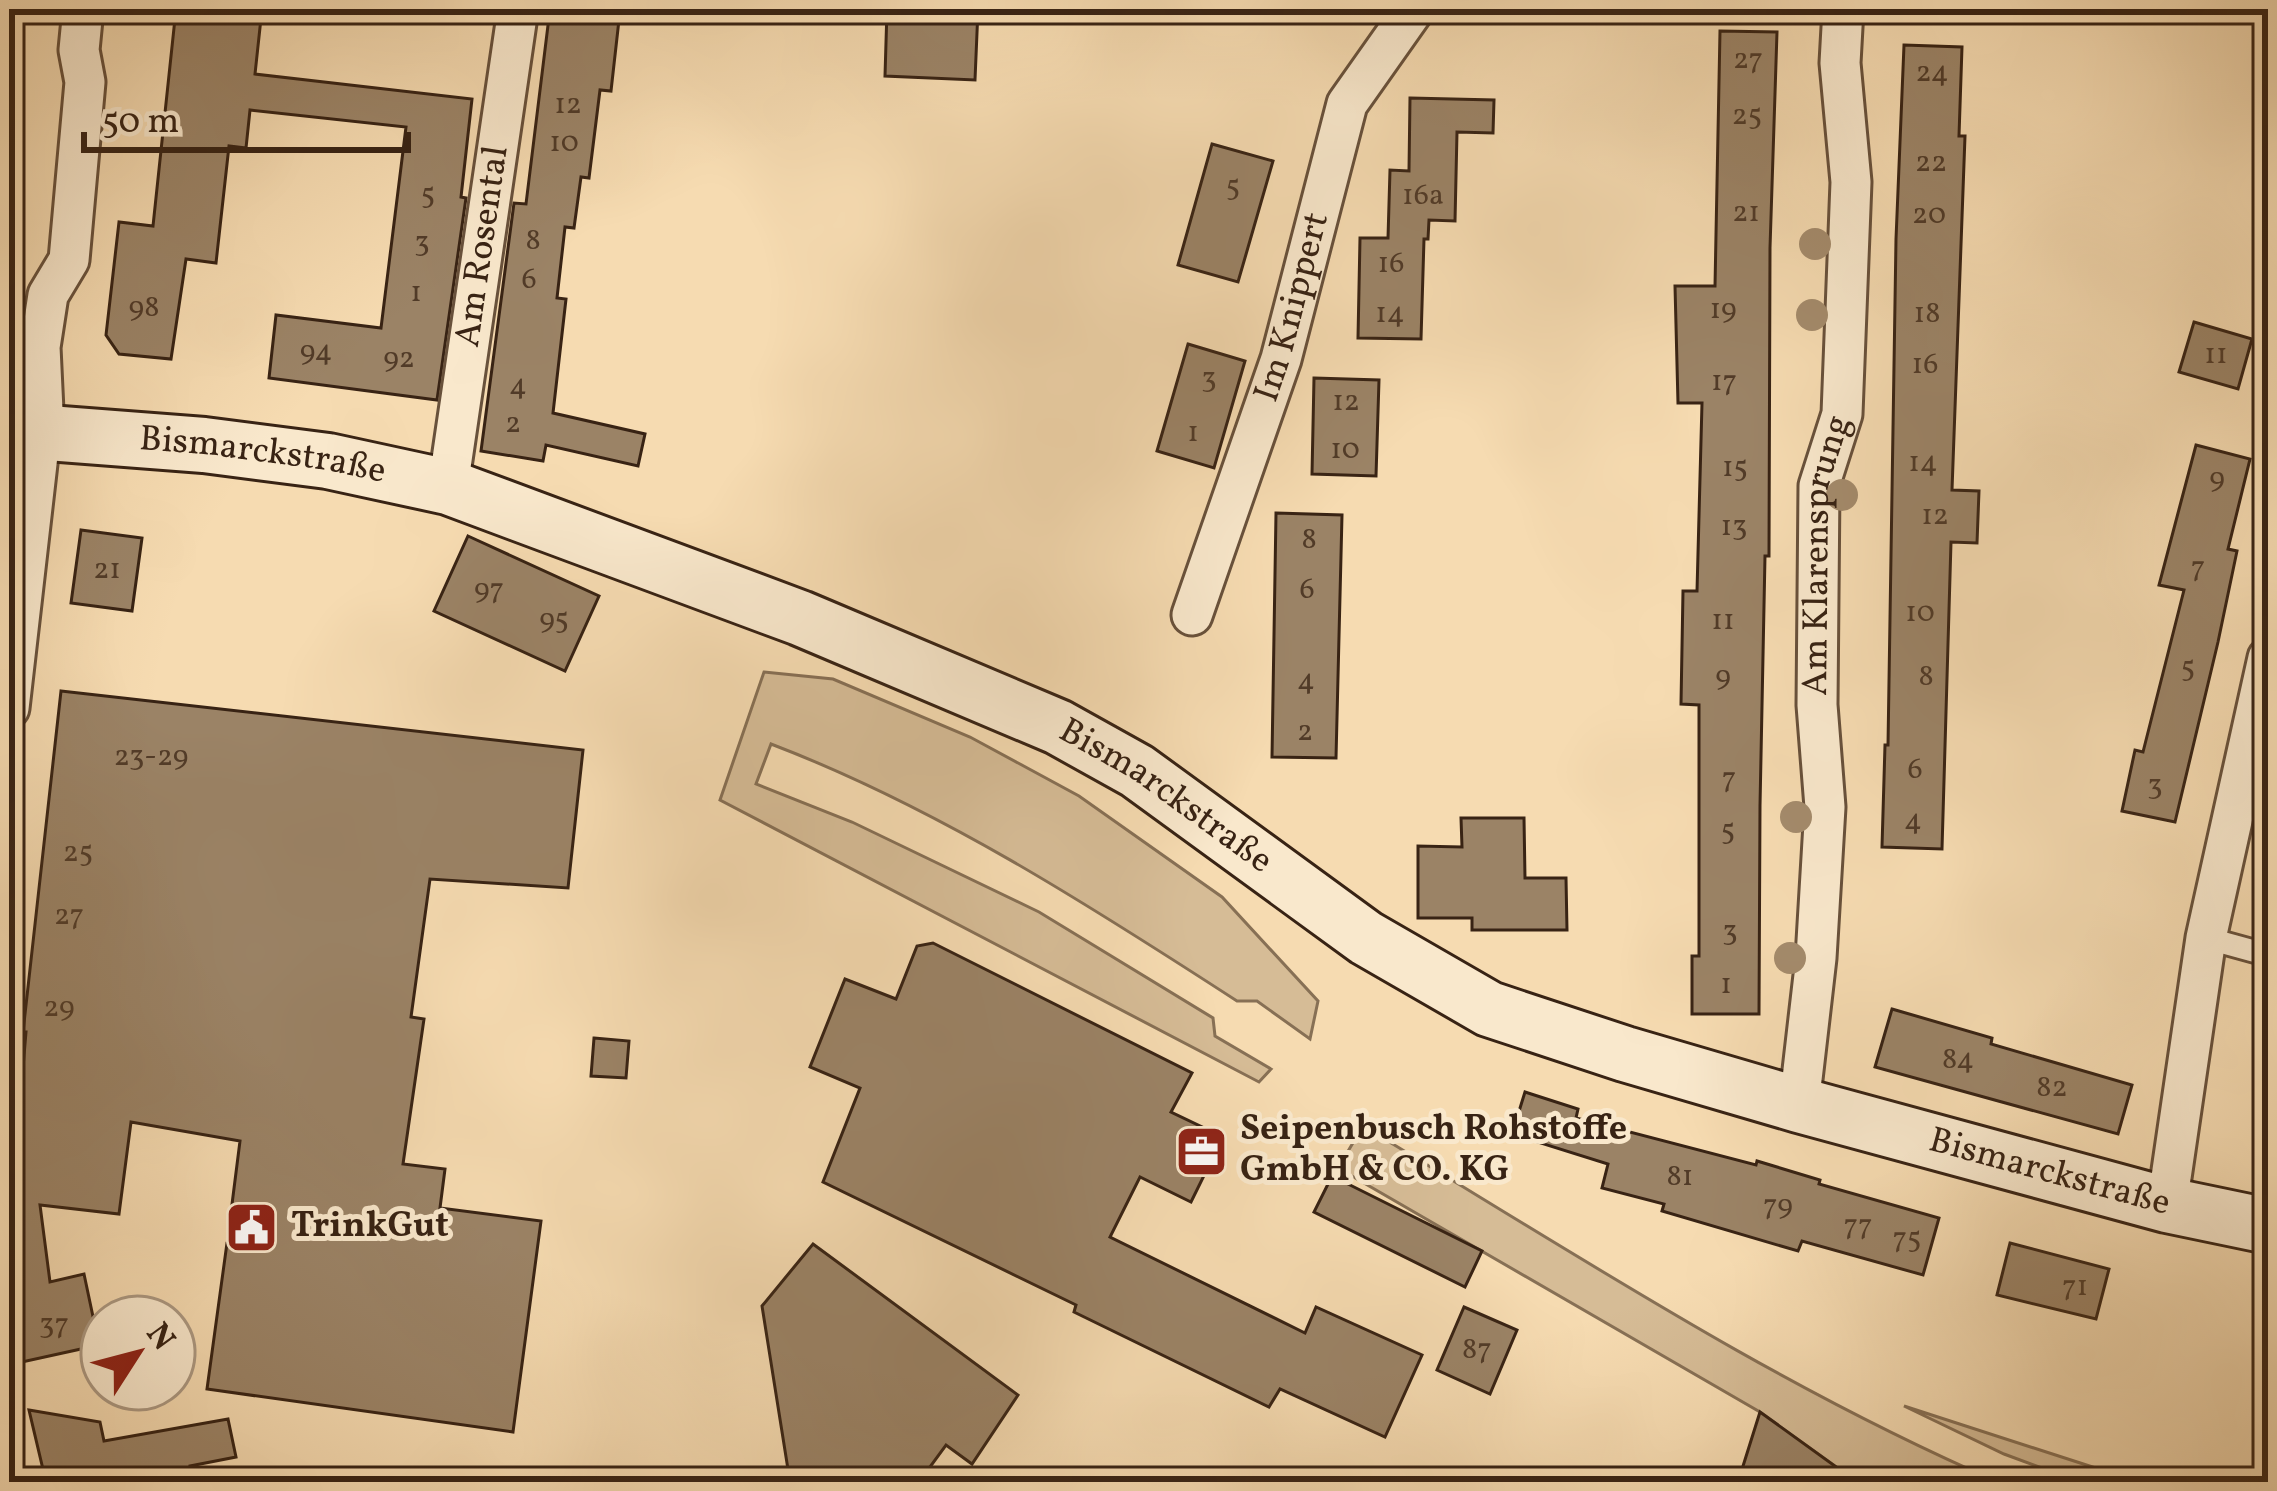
<svg xmlns="http://www.w3.org/2000/svg" width="2277" height="1491" font-family="Vollkorn,serif">
<style>
.green{fill:#d6bc96;stroke:#877055;stroke-width:3}
.building{fill:#9b8366;stroke:#382314;stroke-width:3}
.lines{fill:none;stroke-linecap:round;stroke-linejoin:round}
.lane-casing{stroke:#68513b;stroke-width:27}
.street-casing{stroke:#68513b;stroke-width:45}
.secondary-casing{stroke:#382314;stroke-width:60}
.lane{stroke:#f9e8cc;stroke-width:21}
.street{stroke:#f9e8cc;stroke-width:39}
.secondary{stroke:#f9e8cc;stroke-width:54}
.tree{fill:#a48b6c}
.labels{text-anchor:middle;dominant-baseline:central;stroke-width:10;stroke-linejoin:round;paint-order:stroke}
.number-label{font-size:30px;fill:#513b28}
.street-label{font-size:36px;fill:#382314;stroke:#f9e8cc}
.poi-label{font-size:36px;font-weight:bold;fill:#382314;stroke:#f9e8cc;text-anchor:start}
</style>
<rect width="100%" height="100%" fill="#f6dbb1"/>
<filter id="stains"><feTurbulence type="fractalNoise" baseFrequency=".00167" numOctaves="4"/><feColorMatrix values="0 0 0 0 .2 0 0 0 0 .09 0 0 0 0 .02 0 0 0 .5 -.17"/></filter>
<radialGradient id="worn" r=".72"><stop offset=".6" stop-color="#630" stop-opacity="0"/><stop offset="1" stop-color="#630" stop-opacity=".3"/></radialGradient>
<g class="green">
<path d="M764 672 833 679 970 737 1079 796 1222 897 1318 1001 1310 1039 1257 1001H1237C1089 905 936 807 771 744L756 784 852 822 1039 912 1213 1018 1215 1036 1271 1069 1259 1082 720 800Z"/>
<path d="M1363 1126C1571 1251 1774 1385 1998 1482H1868L1846 1474 1760 1412 1338 1168Z"/>
<polygon points="1904,1406 2108,1472 2129,1482 2080,1482 2004,1454"/>
</g>
<g class="building">
<polygon points="176,9 262,9 255,74 472,99 461,197 466,198 437,400 269,378 276,315 381,328 406,127 250,110 246,148 229,146 216,263 186,259 171,359 119,354 106,335 119,222 153,226"/>
<polygon points="550,9 620,11 611,91 600,90 589,178 581,177 574,228 565,227 557,298 566,299 553,413 645,434 638,466 546,445 543,461 481,451 514,203 526,204"/>
<polygon points="887,9 978,9 975,80 885,76"/>
<polygon points="1720,31 1777,32 1770,248 1769,556 1765,556 1760,806 1759,1014 1692,1014 1692,956 1699,956 1699,705 1681,704 1683,591 1697,591 1702,403 1678,403 1675,286 1715,286"/>
<polygon points="1904,45 1962,47 1959,136 1965,136 1952,490 1979,491 1977,543 1951,542 1942,849 1882,847 1885,745 1888,745 1896,239"/>
<polygon points="1410,98 1494,100 1493,133 1457,132 1455,221 1429,220 1428,239 1424,239 1421,339 1358,338 1360,238 1388,238 1390,170 1409,171"/>
<polygon points="1212,144 1273,161 1238,282 1178,265"/>
<polygon points="2194,322 2252,339 2238,389 2179,372"/>
<polygon points="1188,344 1245,361 1214,468 1157,451"/>
<polygon points="1314,378 1379,380 1376,476 1312,474"/>
<polygon points="2196,445 2250,459 2228,549 2237,551 2218,642 2175,822 2122,811 2135,750 2143,752 2184,590 2159,585"/>
<polygon points="1276,513 1342,515 1336,758 1272,757"/>
<polygon points="81,530 142,538 132,611 71,603"/>
<polygon points="468,536 599,596 565,671 434,611"/>
<polygon points="61,691 583,750 568,888 430,879 411,1017 424,1019 403,1164 445,1169 440,1208 541,1221 513,1432 207,1389 227,1243 272,1233 229,1228 240,1141 131,1122 119,1214 40,1205 50,1282 84,1274 99,1345 22,1362 9,1306 9,1234 26,1032 23,1032"/>
<polygon points="1461,818 1524,818 1525,878 1566,878 1567,930 1472,930 1472,918 1418,918 1418,846 1462,847"/>
<polygon points="933,943 1192,1073 1171,1112 1223,1137 1191,1202 1140,1177 1110,1237 1305,1333 1316,1307 1422,1355 1385,1437 1280,1389 1269,1407 1074,1312 1076,1305 823,1182 860,1088 810,1067 845,979 896,999 917,946"/>
<polygon points="1892,1009 1992,1038 1991,1044 2132,1085 2118,1134 1875,1067"/>
<polygon points="594,1038 629,1041 626,1078 591,1076"/>
<polygon points="1525,1092 1578,1109 1576,1118 1756,1165 1757,1161 1820,1180 1819,1184 1939,1218 1923,1275 1802,1241 1798,1251 1662,1211 1664,1204 1602,1188 1608,1164 1512,1134"/>
<polygon points="1332,1176 1482,1251 1465,1287 1314,1212"/>
<polygon points="2010,1243 2109,1269 2096,1319 1997,1295"/>
<polygon points="813,1244 1018,1395 972,1464 946,1445 919,1482 790,1482 762,1306"/>
<polygon points="1464,1307 1517,1330 1490,1394 1437,1370"/>
<polygon points="29,1410 100,1422 104,1441 228,1419 236,1457 190,1466 192,1482 46,1482"/>
<polygon points="1760,1412 1857,1482 1738,1482"/>
</g>
<g class="lines">
<defs>
<polyline id="lane" points="2206,938 2268,955"/>
<g id="street">
<path id="s1" d="M448 487 518 9"/>
<path id="s2" d="M1192 615 1281 359 1347 104 1414 9"/>
<polyline points="9,708 43,411 40,347 48,295 69,260 85,82 79,50 83,9"/>
<path id="s3" d="M1799 1105 1816 958 1825 807 1817 705 1819 486 1842 414 1851 182 1840 63 1843 9"/>
<polyline points="2167,1205 2206,938 2268,658"/>
</g>
<g id="secondary">
<path id="s4" d="M9 430 204 445 328 461 448 487 800 618 1058 727 1137 771 1366 938 1489 1009 1625 1054 1799 1105 2167 1205 2268 1226"/>
</g>
</defs>
<use href="#lane" class="lane-casing"/>
<use href="#street" class="street-casing"/>
<use href="#secondary" class="secondary-casing"/>
<use href="#lane" class="lane"/>
<use href="#street" class="street"/>
<use href="#secondary" class="secondary"/>
</g>
<g class="tree">
<circle cx="1815" cy="244" r="16"/>
<circle cx="1812" cy="315" r="16"/>
<circle cx="1842" cy="495" r="16"/>
<circle cx="1796" cy="817" r="16"/>
<circle cx="1790" cy="958" r="16"/>
</g>
<defs>
<symbol id="office-square" viewBox="-11 -11 22 22"><rect x="-9" y="-9" width="18" height="18" rx="4" fill="#8f2418" stroke="#f9e8cc"/><path d="M-6-3h4V-5.5h4V-3h4V5H-6ZM-1-4.5V-3h2v-1.5ZM-6 0V1H6V0Z" fill="#fff"/></symbol>
<symbol id="civic-square" viewBox="-11 -11 22 22"><rect x="-9" y="-9" width="18" height="18" rx="4" fill="#8f2418" stroke="#f9e8cc"/><path d="M-.6-6.5H3V-4.5H.6V-3L4-1V1h2V6H-6V1h2V-1L-.6-3ZM-1.2 2.5V6h2.4V2.5Z" fill="#fff"/></symbol>
</defs>
<g fill-rule="evenodd">
<use href="#office-square" x="1172" y="1122" width="59" height="59"/>
<use href="#civic-square" x="222" y="1198" width="59" height="59"/>
</g>
<g class="labels">
<g class="number-label">
<text x="1748" y="60">27</text>
<text x="1932" y="73">24</text>
<text x="568" y="105">12</text>
<text x="1747" y="116">25</text>
<text x="564" y="143">10</text>
<text x="1931" y="163">22</text>
<text x="1233" y="187">5</text>
<text x="428" y="195">5</text>
<text x="1423" y="196">16a</text>
<text x="1746" y="213">21</text>
<text x="1929" y="215">20</text>
<text x="533" y="241">8</text>
<text x="422" y="243">3</text>
<text x="1391" y="264">16</text>
<text x="529" y="280">6</text>
<text x="416" y="293">1</text>
<text x="144" y="308">98</text>
<text x="1723" y="310">19</text>
<text x="1390" y="314">14</text>
<text x="1927" y="314">18</text>
<text x="316" y="352">94</text>
<text x="2216" y="355">11</text>
<text x="399" y="359">92</text>
<text x="1925" y="365">16</text>
<text x="1209" y="379">3</text>
<text x="1724" y="382">17</text>
<text x="518" y="386">4</text>
<text x="1346" y="402">12</text>
<text x="513" y="424">2</text>
<text x="1193" y="433">1</text>
<text x="1345" y="450">10</text>
<text x="1923" y="463">14</text>
<text x="1735" y="468">15</text>
<text x="2217" y="479">9</text>
<text x="1935" y="516">12</text>
<text x="1734" y="527">13</text>
<text x="1309" y="540">8</text>
<text x="2198" y="568">7</text>
<text x="107" y="570">21</text>
<text x="489" y="590">97</text>
<text x="1307" y="590">6</text>
<text x="1920" y="613">10</text>
<text x="554" y="620">95</text>
<text x="1723" y="621">11</text>
<text x="2188" y="668">5</text>
<text x="1723" y="677">9</text>
<text x="1926" y="677">8</text>
<text x="1306" y="681">4</text>
<text x="1305" y="732">2</text>
<text x="151" y="757">23-29</text>
<text x="1915" y="770">6</text>
<text x="1729" y="779">7</text>
<text x="2155" y="786">3</text>
<text x="1913" y="821">4</text>
<text x="1728" y="831">5</text>
<text x="78" y="853">25</text>
<text x="69" y="916">27</text>
<text x="1730" y="932">3</text>
<text x="1726" y="985">1</text>
<text x="59" y="1008">29</text>
<text x="1958" y="1060">84</text>
<text x="2052" y="1088">82</text>
<text x="1680" y="1177">81</text>
<text x="1778" y="1206">79</text>
<text x="1858" y="1226">77</text>
<text x="1907" y="1239">75</text>
<text x="2075" y="1287">71</text>
<text x="54" y="1325">37</text>
<text x="1477" y="1350">87</text>
</g>
<g class="street-label">
<text stroke="none"><textPath href="#s1" startOffset="243">Am Rosental</textPath></text>
<text stroke="none"><textPath href="#s2" startOffset="324">Im Knippert</textPath></text>
<text stroke="none"><textPath href="#s4" startOffset="255">Bismarckstraße</textPath></text>
<text stroke="none"><textPath href="#s3" startOffset="552">Am Klarensprung</textPath></text>
<text stroke="none"><textPath href="#s4" startOffset="1227">Bismarckstraße</textPath></text>
<text stroke="none"><textPath href="#s4" startOffset="2199">Bismarckstraße</textPath></text>
</g>
<g class="poi-label">
<text x="1240" y="1130">Seipenbusch Rohstoffe<tspan x="1240" dy="41">GmbH &amp; CO. KG</tspan></text>
<text x="291" y="1227">TrinkGut</text>
</g>
</g>
<rect width="2277" height="1491" fill="none" stroke="#f6dbb1" stroke-width="48"/>
<rect x="12" y="12" width="2253" height="1467" fill="none" stroke="#382314" stroke-width="6"/>
<rect x="24" y="24" width="2229" height="1443" fill="none" stroke="#382314" stroke-width="3"/>
<g transform="translate(138 1353) rotate(54)"><circle r="57" fill="#f9e8cc" stroke="#ac9982" stroke-width="3"/>
<path d="M0-9L21 45L0 30L-21 45Z" fill="#8f2418"/>
<text y="-18" font-size="33" font-weight="bold" text-anchor="middle" fill="#382314">N</text>
</g>
<path d="M84 132v18h324v-18" fill="none" stroke="#382314" stroke-width="6"/>
<text x="102" y="132" font-size="36" fill="#382314" stroke="#f9e8cc" stroke-width="9" paint-order="stroke">50 m</text>
<rect width="100%" height="100%" filter="url(#stains)"/>
<rect width="100%" height="100%" fill="url(#worn)"/>
</svg>
